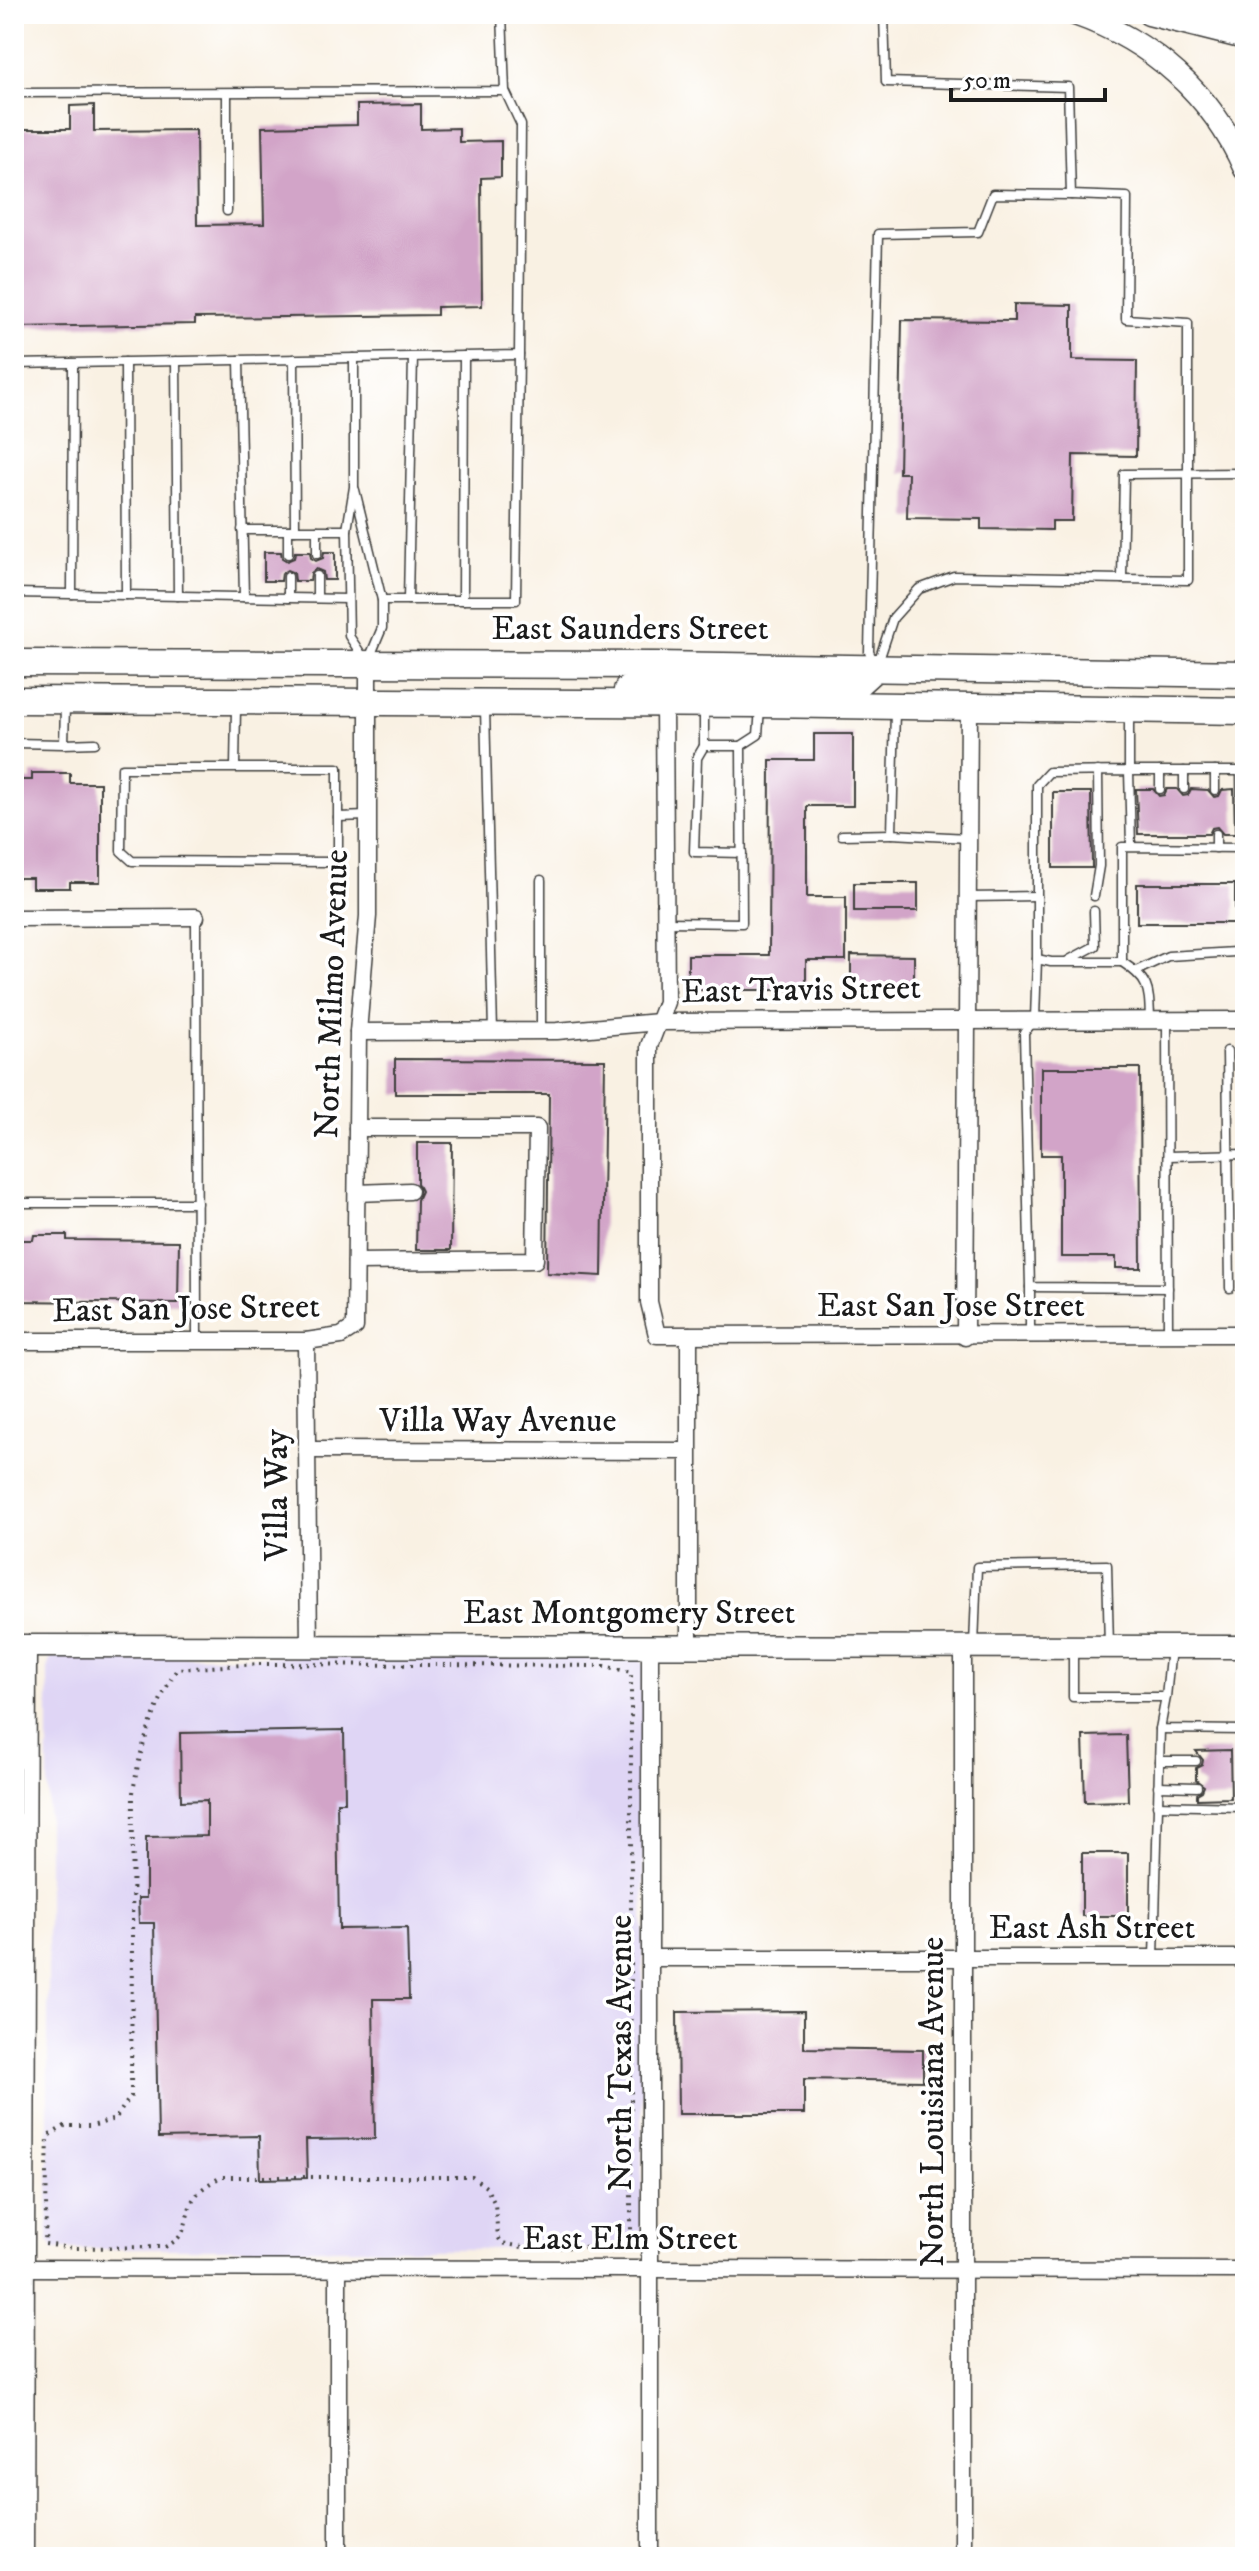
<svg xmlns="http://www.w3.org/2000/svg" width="1259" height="2571" font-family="'IM FELL DW Pica',serif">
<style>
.built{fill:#dfd5f5}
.building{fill:#d2a4c8}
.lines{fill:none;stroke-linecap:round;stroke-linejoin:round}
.lane-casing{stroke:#3d3c3a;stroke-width:11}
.street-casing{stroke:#3d3c3a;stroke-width:19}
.secondary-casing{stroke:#3d3c3a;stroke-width:25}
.primary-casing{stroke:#3d3c3a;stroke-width:29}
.path{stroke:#3d3c3a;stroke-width:4;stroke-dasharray:2 6;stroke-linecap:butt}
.lane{stroke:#fff;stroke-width:8}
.street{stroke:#fff;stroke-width:16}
.secondary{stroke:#fff;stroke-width:22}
.primary{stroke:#fff;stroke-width:26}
.labels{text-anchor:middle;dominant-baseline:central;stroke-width:7;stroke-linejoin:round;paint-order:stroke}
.street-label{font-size:34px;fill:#1c1c1c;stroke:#fff}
</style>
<rect width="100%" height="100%" fill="#fff"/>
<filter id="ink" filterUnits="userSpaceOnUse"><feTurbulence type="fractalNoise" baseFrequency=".0125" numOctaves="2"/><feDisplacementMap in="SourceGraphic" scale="16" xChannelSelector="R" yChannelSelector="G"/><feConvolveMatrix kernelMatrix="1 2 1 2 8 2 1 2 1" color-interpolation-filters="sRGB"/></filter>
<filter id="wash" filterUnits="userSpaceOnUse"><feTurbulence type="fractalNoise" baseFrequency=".006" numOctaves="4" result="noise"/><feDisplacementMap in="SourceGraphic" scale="32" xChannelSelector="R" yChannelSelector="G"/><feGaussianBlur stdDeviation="1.8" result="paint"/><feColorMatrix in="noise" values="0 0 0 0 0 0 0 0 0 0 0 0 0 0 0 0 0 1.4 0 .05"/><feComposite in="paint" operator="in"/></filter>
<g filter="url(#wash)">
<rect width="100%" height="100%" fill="#f9f1e3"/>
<polygon class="built" points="637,1656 645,1666 641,2234 637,2244 632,2249 54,2249 48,2241 48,1666 50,1660 54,1657"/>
<g id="blocks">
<g class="building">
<polygon points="421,104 421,129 459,128 459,142 501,141 501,177 481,178 482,306 437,307 437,315 195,318 195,324 14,327 14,129 70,129 70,106 94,105 94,131 196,130 197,225 264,224 262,127 357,125 357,105"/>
<polygon points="1014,304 1072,305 1072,360 1137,361 1136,456 1073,455 1072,521 1052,521 1052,530 981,529 981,519 907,518 908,473 899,473 902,320 1014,321"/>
<polygon points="264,552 281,552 282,558 287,561 294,558 295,552 310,552 311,558 316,561 323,558 324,552 335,552 335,580 324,580 323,572 316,569 311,573 310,581 295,581 294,573 287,570 282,573 281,581 264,581"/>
<polygon points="814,734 853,734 853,806 807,806 807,897 846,897 846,960 806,960 806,990 688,990 688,955 769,955 770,760 814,760"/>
<polygon points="32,773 70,773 70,783 100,783 100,882 70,882 70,888 32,888 32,878 14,878 14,780 32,780"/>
<polygon points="1136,789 1153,789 1159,796 1164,795 1167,789 1177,789 1183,796 1188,795 1191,789 1208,790 1214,797 1219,796 1222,790 1234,789 1235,834 1223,834 1217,827 1212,828 1209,834 1138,834"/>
<polygon points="1053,792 1091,792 1092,868 1053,868"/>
<rect x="854" y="883" width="64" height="28"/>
<rect x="1137" y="884" width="98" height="39"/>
<polygon points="851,955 914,956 914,987 851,987"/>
<polygon points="395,1059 605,1060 602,1276 547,1273 549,1094 395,1094"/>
<polygon points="1041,1068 1140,1068 1141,1268 1116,1268 1116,1257 1061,1257 1061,1155 1041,1155"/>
<polygon points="417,1143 452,1143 451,1250 416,1250 417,1200 421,1191 417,1183"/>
<polygon points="34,1235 67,1235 67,1240 179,1241 178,1303 14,1301 14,1240 33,1240"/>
<polygon points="344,1730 345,1802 337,1802 339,1929 407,1928 409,1999 373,1999 375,2139 306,2140 307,2178 260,2179 259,2136 158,2138 154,1923 139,1923 138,1898 146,1898 146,1837 207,1836 207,1800 181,1801 180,1733"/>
<polygon points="1126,1735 1128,1801 1085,1802 1083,1736"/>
<polygon points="1230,1750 1231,1798 1197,1799 1197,1794 1202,1791 1204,1786 1196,1780 1196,1768 1202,1765 1203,1760 1196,1751"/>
<rect x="1082" y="1853" width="46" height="63"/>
<polygon points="804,2011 804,2048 923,2050 923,2081 804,2079 804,2114 678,2114 677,2012"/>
</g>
</g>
</g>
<g filter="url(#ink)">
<use href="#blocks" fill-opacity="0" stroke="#3d3c3a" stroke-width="2"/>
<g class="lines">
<defs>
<g id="lane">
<polyline points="14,93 505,91 502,14"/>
<polyline points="1071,195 1127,197 1126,319 1188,323 1188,580 1122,579"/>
<polyline points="227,211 227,94"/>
<polyline points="354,358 354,487 347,530 349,636 365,660"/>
<polyline points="294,359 295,530"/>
<polyline points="239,360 244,597"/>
<polyline points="176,361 178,596"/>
<polyline points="125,362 126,595"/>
<polyline points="14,364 519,355 521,125 505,91"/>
<polyline points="355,490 382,600 382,628 369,659"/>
<polyline points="242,530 347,530"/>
<polyline points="288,530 288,554"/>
<polyline points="317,530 317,554"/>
<polyline points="317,576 317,598"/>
<polyline points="288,577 288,598"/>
<polyline points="14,578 15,364"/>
<polyline points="14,593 348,599"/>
<polyline points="72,594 73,363"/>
<polyline points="14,595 16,658"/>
<polyline points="382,600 516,600 519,355"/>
<polyline points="408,600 413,357"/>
<polyline points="463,600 464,356"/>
<polyline points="874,663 869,652 878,234 978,232 993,194 1071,195 1068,87 886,82 884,14"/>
<polyline points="878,663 893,618 919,589 954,576 1122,579 1124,474 1245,473"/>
<polyline points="65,706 64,744 95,743"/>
<polyline points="485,708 493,1032"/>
<polyline points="895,710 892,834 968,838"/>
<polyline points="1129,713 1129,771 1049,772 1037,785 1037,959 1051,962 1122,962 1122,847 1242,848 1241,771 1129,771 1131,847"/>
<polyline points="14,743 64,744"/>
<polyline points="704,746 697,758 694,852 742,853"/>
<polyline points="741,746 758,735 760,708"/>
<polyline points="235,768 338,768 338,851 331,862 132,861 121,851 122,768 235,768 236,707"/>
<polyline points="1160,771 1160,789"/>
<polyline points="1215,771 1215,790"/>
<polyline points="1184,789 1184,771"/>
<polyline points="338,817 368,816"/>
<polyline points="1216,834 1216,848"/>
<polyline points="842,835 892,834"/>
<polyline points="541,880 541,1030"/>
<polyline points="1094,896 1099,866 1098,771"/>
<polyline points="968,897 1037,896"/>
<polyline points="196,917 197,1340"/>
<polyline points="666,922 742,923 741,746 704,746 704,706"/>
<polyline points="1037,959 1035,1019 1024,1033 1030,1287 1168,1288"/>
<polyline points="1069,960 1095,946 1094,911"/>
<path d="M1122 962C1150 980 1149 989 1150 1020"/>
<polyline points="1136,971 1168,956 1235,952"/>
<polyline points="1167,1020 1168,1335"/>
<polyline points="1227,1051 1230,1288"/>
<polyline points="1168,1156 1245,1154"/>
<polyline points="14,1203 197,1203"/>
<polyline points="1030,1287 1030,1334"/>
<polyline points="974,1646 977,1567 1107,1565 1109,1647"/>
<polyline points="1073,1648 1073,1697 1166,1697 1171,1648"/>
<polyline points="1166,1697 1160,1729 1244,1730"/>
<polyline points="1241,1730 1243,1847 1245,1848"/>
<polyline points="1159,1761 1196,1761"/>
<polyline points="1158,1786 1197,1787"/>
<polyline points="1157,1805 1241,1807"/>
<polyline points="1154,1958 1160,1729"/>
</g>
<g id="street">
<polyline points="664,703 666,1002 649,1046 649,1302 657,1335 1245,1334"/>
<polyline points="14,918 196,917"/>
<polyline points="358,1032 557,1031 658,1022 1245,1020"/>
<polyline points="357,1193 410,1191"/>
<polyline points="356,1262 535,1260 537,1128 357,1128"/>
<polyline points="965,1337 969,707"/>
<polyline points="14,1341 306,1341 341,1336 355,1327 358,1032 368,916 368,664"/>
<polyline points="306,1341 309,1648"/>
<polyline points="307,1450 688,1451"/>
<polyline points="650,1646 650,2557"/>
<polyline points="689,1646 689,1335"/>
<polyline points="963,1646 963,2557"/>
<polyline points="651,1958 1245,1958"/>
<polyline points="14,2268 1245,2270"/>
<polyline points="338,2268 338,2557"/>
<polyline points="25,2557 28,1646"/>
</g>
<g id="secondary">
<path d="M1075 14C1152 41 1212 94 1245 169"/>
<polyline points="1149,14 1245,38"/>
<polyline points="14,1646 1245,1647"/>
</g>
<g id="primary">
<polyline points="14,663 656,665 1245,674"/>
<polyline points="627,690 673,684 854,687 876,667"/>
<polyline points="14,700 760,704 1245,711"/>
</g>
</defs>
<use href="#lane" class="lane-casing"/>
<use href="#street" class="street-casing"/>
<use href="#secondary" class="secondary-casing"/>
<use href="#primary" class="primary-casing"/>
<path class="path" d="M259 1664 604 1666 631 1672V2246L527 2248 502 2243 498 2237 495 2204 486 2187 472 2177H221C210 2183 196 2191 191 2204 183 2225 189 2235 165 2247L72 2248 45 2244 48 2136 65 2126H92L115 2119 131 2096 133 1793C139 1749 154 1707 177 1669Z"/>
<use href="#lane" class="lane"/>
<use href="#street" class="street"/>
<use href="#secondary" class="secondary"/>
<use href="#primary" class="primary"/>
</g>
</g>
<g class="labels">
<g class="street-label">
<text x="630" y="629">East Saunders Street</text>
<text transform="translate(801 990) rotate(-1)">East Travis Street</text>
<text transform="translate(332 994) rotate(-88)">North Milmo Avenue</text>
<text x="951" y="1306">East San Jose Street</text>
<text transform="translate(186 1309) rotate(-1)">East San Jose Street</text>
<text x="498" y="1421">Villa Way Avenue</text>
<text transform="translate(277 1495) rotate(-90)">Villa Way</text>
<text x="629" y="1613">East Montgomery Street</text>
<text x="1092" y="1928">East Ash Street</text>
<text transform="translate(621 2053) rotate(-90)">North Texas Avenue</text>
<text transform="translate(933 2102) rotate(-90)">North Louisiana Avenue</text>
<text x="630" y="2239">East Elm Street</text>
</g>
</g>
<rect width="1259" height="2571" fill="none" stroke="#fff" stroke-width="48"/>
<path d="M951 88v12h154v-12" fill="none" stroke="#1c1c1c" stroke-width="4"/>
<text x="963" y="88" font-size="24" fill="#1c1c1c" stroke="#ffffff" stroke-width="6" paint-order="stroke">50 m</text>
</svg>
